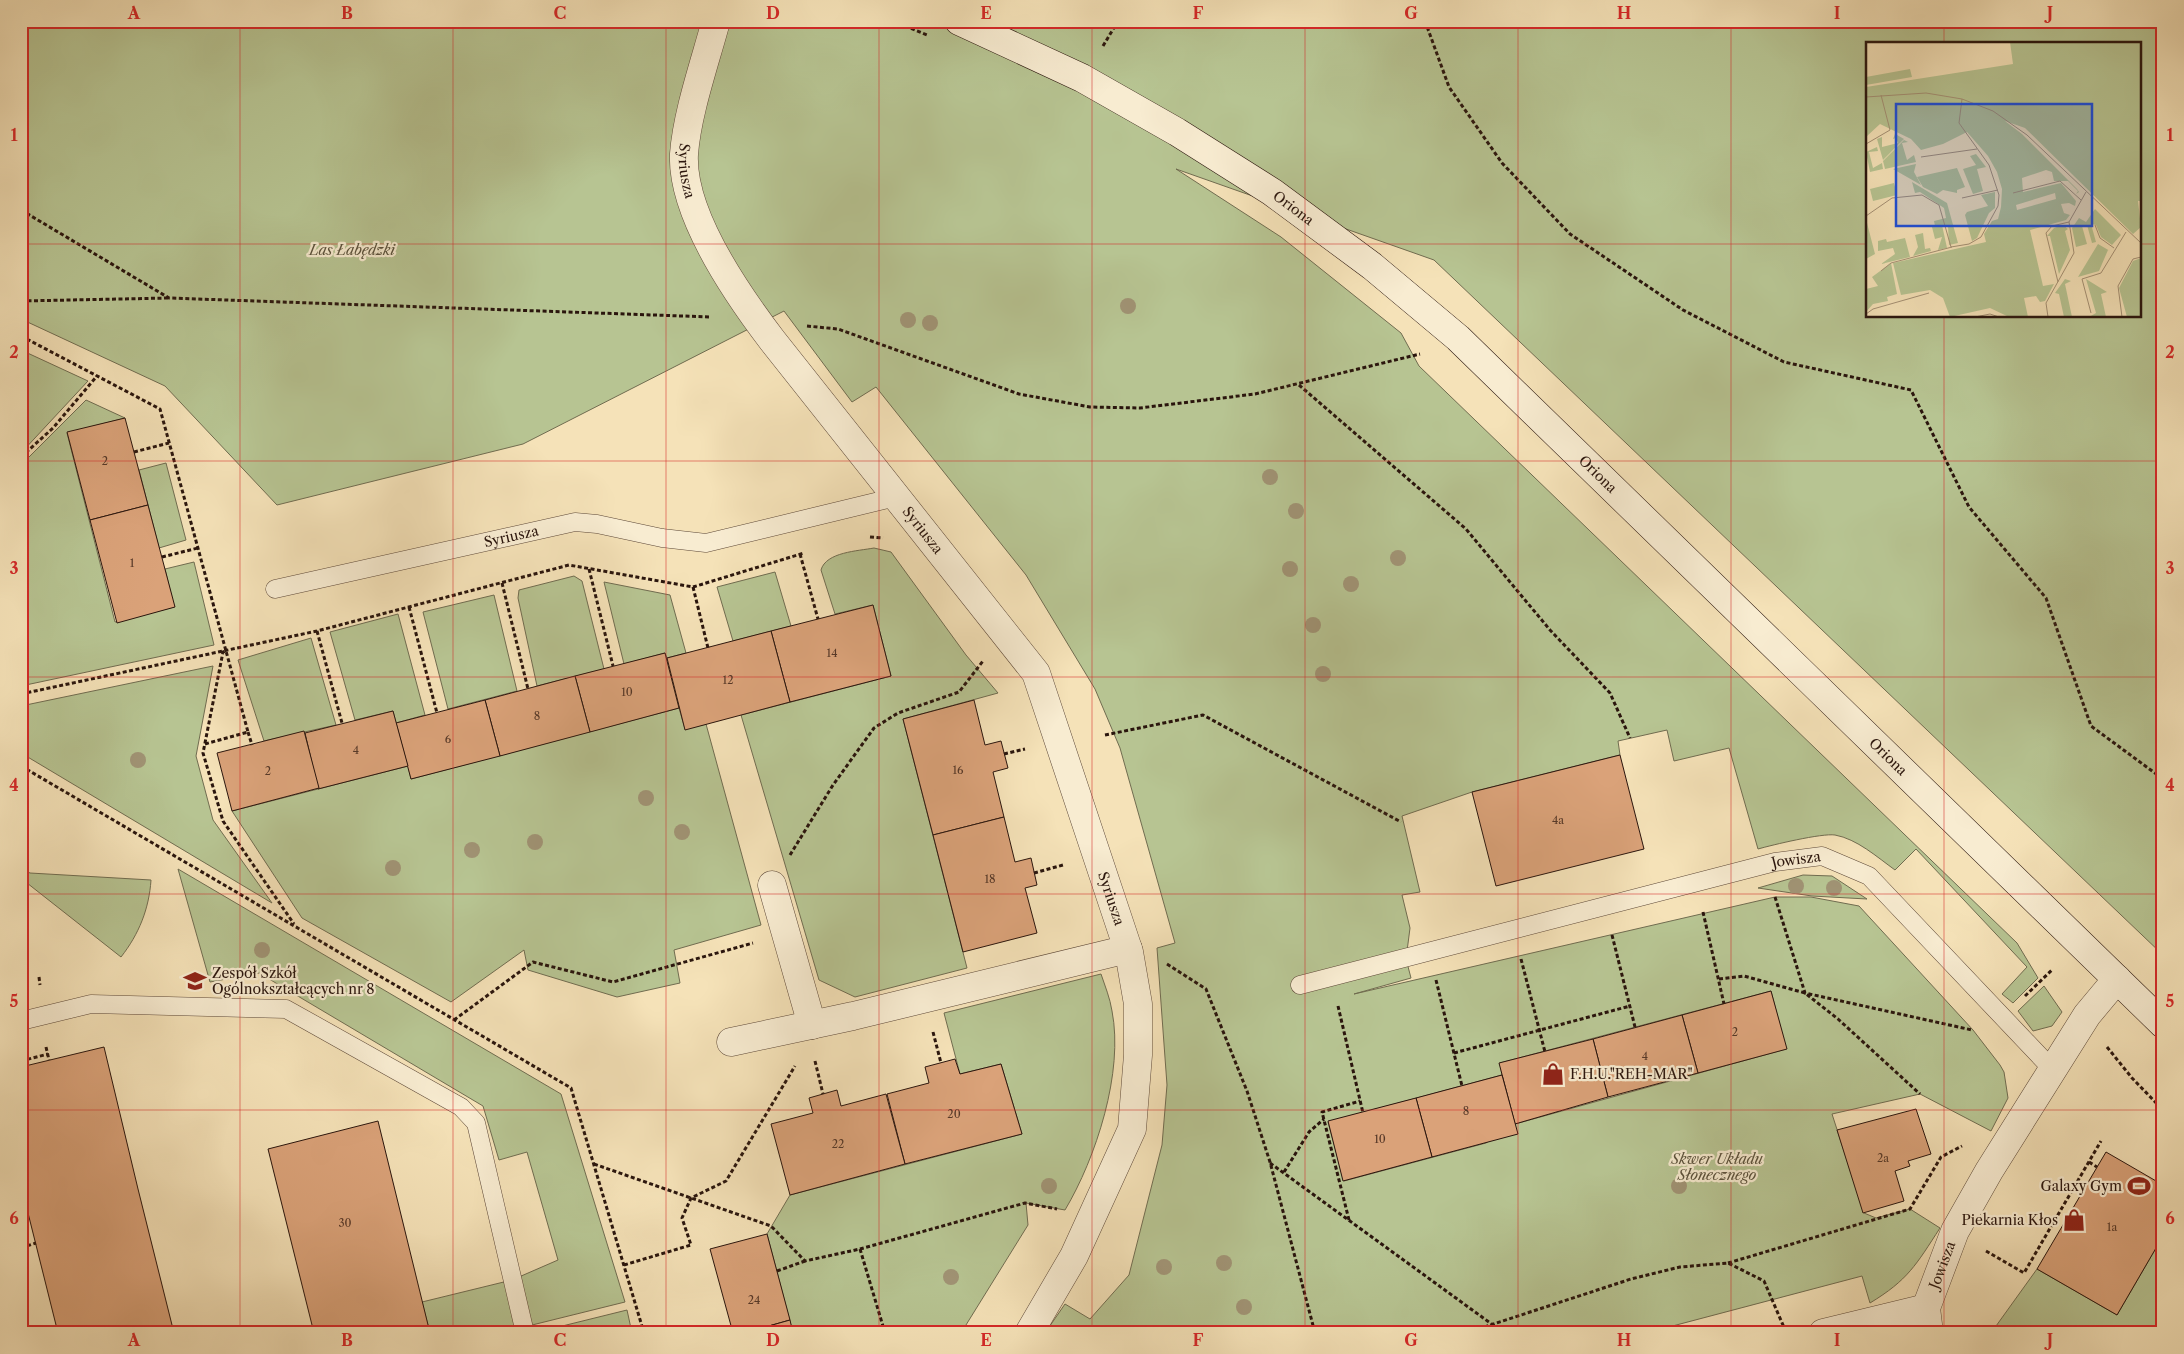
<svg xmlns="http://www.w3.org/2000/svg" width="2184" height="1354" font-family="'Libre Caslon Text',serif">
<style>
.green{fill:#b7c492;stroke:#706c50;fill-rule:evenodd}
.building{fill:#daa279;stroke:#2a150d}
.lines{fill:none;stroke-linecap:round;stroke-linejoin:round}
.lane-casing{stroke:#5d4838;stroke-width:19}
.street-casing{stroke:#5d4838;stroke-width:29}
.secondary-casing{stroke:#2a150d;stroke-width:29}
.path{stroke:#2a150d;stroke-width:3;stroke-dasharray:4 2.5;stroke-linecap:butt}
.lane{stroke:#f8ecd1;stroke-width:18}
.street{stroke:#f8ecd1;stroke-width:28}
.secondary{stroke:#f8ecd1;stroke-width:28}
.tree{fill:#a09374}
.grid{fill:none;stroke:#d62828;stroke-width:1;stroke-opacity:0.55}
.labels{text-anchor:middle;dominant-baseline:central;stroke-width:4.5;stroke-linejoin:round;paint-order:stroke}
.number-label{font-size:11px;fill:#563828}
.street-label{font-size:14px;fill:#2a150d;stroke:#f8ecd1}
.park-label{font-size:14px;font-style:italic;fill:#5b523c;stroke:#f8ecd1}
.poi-label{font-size:14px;fill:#2a150d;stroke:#f8ecd1;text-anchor:start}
.inset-road{fill:none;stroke:#a49074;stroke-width:1}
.view{fill:#1d4ed8;fill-opacity:0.15;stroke:#1d4ed8;stroke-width:2.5}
.inset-edge{fill:none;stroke:#2a150d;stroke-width:2.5}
.neatline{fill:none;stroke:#d62828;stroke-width:2}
.grid-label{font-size:16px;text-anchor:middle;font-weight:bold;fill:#d62828}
</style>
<rect width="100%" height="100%" fill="#f5e2b8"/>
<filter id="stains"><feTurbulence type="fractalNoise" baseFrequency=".004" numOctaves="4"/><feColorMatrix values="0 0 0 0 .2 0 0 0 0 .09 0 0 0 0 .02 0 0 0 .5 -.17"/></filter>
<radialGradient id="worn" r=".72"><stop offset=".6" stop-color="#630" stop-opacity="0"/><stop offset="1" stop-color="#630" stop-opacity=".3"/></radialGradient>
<g class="green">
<path d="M21 21H2163V955L1434 260 1176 169 1281 237 1401 333 1419 366 2017 943 2038 978 2013 1003 2002 994 2027 967 1916 849 1895 870C1877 857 1857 839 1835 835 1822 833 1772 845 1758 849L1729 748 1674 761 1667 730 1618 741 1620 755 1472 792 1402 816 1420 892 1402 895 1410 928 1406 959 1411 978 1354 994 1775 897H1811L1859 906 1973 1030 2000 1065 2004 1072 2008 1098 1991 1131 1920 1094 1832 1114 1864 1213 1876 1218 1910 1209 1940 1228C1916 1265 1908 1280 1870 1303L1862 1276 1646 1333H1045L1065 1304 1090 1319 1129 1275 1162 1145 1167 1085 1157 948 1175 943 1120 748 1095 689 1026 575 876 387 852 402 784 311 523 444 277 505 165 386 21 319ZM1868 44H2140V316H1868ZM1771 991 1786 1049 1515 1124 1486 1143 1344 1181 1328 1122 1502 1075 1500 1063Z"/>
<polygon points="21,350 88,381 21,453"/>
<polygon points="86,400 125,418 67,433 115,622 174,607 165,569 194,562 214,645 21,686 21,465"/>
<polygon points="166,463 186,540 159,548 139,470"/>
<path d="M874 548 891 552 966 655 998 693 903 719 967 968 855 997 819 980 741 715 891 676 873 605 835 614 821 570C826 552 858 551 874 548Z"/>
<polygon points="775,572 791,626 733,641 717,587"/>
<polygon points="574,576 582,581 604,669 537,686 518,598 519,590"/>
<polygon points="604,582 670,595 686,653 667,658 665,653 624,664"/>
<polygon points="494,595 517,691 448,709 423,612"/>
<polygon points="398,614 425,715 396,723 393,711 355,720 330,632"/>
<polygon points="311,638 336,725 264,741 238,660"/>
<polygon points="213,666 196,756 213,820 272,903 21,753 21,706"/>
<polygon points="679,708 685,729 706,724 761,925 674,950 680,983 617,997 528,970 524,950 451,1002 302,918 232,811 408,766 411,779"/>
<polygon points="178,869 561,1094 625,1302 524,1327 525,1333 430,1333 422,1302 512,1280 558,1260 527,1152 499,1160 483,1106 259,973 210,982"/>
<path d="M24 870 30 873 151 880C149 909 139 934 121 957L27 883 21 882V871Z"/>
<polygon points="1803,875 1832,876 1867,899 1812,896 1758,888"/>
<path d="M1101 974C1105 986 1110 998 1112 1011 1124 1072 1096 1158 1065 1210L1026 1203 1028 1225 961 1333H793L767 1234 790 1195 1022 1134 1001 1064 960 1074 944 1013Z"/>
<polygon points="2044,986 2062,1012 2052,1026 2033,1031 2018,1011"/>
<polygon points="2163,1236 2163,1333 1991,1333 2037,1269 2117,1315"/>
<polygon points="627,1310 632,1333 534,1333"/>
</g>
<g class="building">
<polygon points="125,418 148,505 90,520 67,432"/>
<polygon points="148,505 175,607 117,623 90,520"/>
<polygon points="873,605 891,676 790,702 771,631"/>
<polygon points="771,631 790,702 685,730 667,658"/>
<polygon points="665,653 679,708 590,732 575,676"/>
<polygon points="575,676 590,732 500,756 485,700"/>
<polygon points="485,700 500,756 411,779 396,723"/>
<polygon points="974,700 985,745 1001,741 1008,768 993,772 1004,817 933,835 903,719"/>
<polygon points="393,711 408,766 318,789 305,733"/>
<polygon points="304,731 319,788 232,811 217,753"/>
<polygon points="1620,755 1644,849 1496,886 1472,792"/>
<polygon points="1004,817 1015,862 1031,858 1037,885 1025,888 1037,933 963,952 933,835"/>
<polygon points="1771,991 1787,1049 1698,1073 1682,1015"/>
<polygon points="1682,1015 1698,1073 1608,1097 1593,1039"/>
<polygon points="1593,1039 1608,1097 1515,1124 1499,1063"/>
<polygon points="104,1047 138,1189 174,1333 58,1333 21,1185 21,1067"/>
<polygon points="955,1059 960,1074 1001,1064 1022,1134 905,1164 887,1094 929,1083 925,1067"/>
<polygon points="1502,1075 1518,1134 1432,1157 1416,1098"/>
<polygon points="837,1090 841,1106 886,1094 905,1164 790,1195 771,1124 813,1113 809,1098"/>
<polygon points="1416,1098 1432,1157 1343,1181 1328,1121"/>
<polygon points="1916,1109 1931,1154 1908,1161 1910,1166 1895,1171 1904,1201 1863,1213 1837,1130"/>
<polygon points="378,1121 430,1333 314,1333 268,1149"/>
<polygon points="2106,1152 2163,1185 2163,1236 2117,1315 2037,1269"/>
<polygon points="767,1234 790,1320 744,1333 733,1333 710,1249"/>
<polygon points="790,1320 793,1333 744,1333"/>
</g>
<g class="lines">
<defs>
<g id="lane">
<path id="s1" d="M275 589 575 522 597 524 662 538 706 543 896 497"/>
<path id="s2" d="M1300 985 1775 862 1822 856 1869 876 2053 1070"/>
<polyline points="21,1021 91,1004 286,1009 461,1107 476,1123 525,1333"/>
</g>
<g id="street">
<path id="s3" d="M716 21C705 62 687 113 684 154 681 213 737 294 772 340L1036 673 1129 952 1138 1004V1055L1132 1129 1074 1256 1029 1333"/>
<polyline points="772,885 812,1025"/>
<polyline points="731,1042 853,1016 1128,949"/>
<polyline points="1823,1333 1926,1308"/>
<path id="s4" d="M1929 1333 1926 1308 1955 1231 1989 1171 2087 1015 2117 979"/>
</g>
<g id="secondary">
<path id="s5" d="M959 21 1082 78 1177 132 1272 192 1372 266 1458 338 2163 1024"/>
</g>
</defs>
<use href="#lane" class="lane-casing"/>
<use href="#street" class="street-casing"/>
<use href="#secondary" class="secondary-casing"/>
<g class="path">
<polyline points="893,21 927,35"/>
<polyline points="1425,21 1449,87 1502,163 1570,234 1683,310 1784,362 1911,390 1969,507 2046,598 2091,726 2163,779"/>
<polyline points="1103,46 1118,21"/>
<polyline points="21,210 169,298 711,317"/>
<polyline points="21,301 169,298"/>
<polyline points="807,326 838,329 1019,394 1090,407 1140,408 1255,394 1420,354"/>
<polyline points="21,336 160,409 226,651"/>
<polyline points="1299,385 1466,529 1550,630 1610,693 1630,738"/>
<polyline points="21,438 25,454"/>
<polyline points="134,452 169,443"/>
<polyline points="21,457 53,428 97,376"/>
<polyline points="870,537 883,538"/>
<polyline points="800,554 818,619"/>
<polyline points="162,557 198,548"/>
<polyline points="589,569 613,666"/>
<polyline points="502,583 528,689"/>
<polyline points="693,587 708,648"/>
<polyline points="409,607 437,713"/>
<polyline points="317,631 342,723"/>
<polyline points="21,694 317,631 569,565 693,587 804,553"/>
<polyline points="248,732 252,745"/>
<polyline points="1105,735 1203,715 1401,822"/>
<polyline points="205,744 248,732 226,651 223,652 203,753 223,821 294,924"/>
<polyline points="1004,754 1025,749"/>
<polyline points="21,766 571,1088 644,1333"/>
<polyline points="790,855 833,785 874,728 898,713 959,692 983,661"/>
<polyline points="1034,873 1063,865"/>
<polyline points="1775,897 1805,993 1972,1030"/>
<polyline points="1703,912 1724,1004"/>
<polyline points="1612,935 1635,1027"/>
<polyline points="1521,959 1545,1052"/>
<polyline points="1167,964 1206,989 1247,1091 1270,1162 1315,1333"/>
<polyline points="39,977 40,985"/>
<polyline points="1719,979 1744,976 1805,993 1838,1019 1920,1094"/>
<polyline points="1436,980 1462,1086"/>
<polyline points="2025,996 2053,969"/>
<polyline points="1338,1006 1363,1113"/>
<polyline points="454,1020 533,962 613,982 753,943"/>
<polyline points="933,1032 941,1063"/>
<polyline points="46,1047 49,1060"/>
<polyline points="2107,1047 2132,1078 2163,1110"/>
<polyline points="1454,1053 1630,1006"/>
<polyline points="21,1061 48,1054"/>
<polyline points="815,1061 823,1094"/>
<polyline points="2089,1162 2097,1167"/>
<polyline points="1270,1163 1504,1333"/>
<polyline points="594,1164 771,1226 805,1261 860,1249 1025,1203 1057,1209"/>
<polyline points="1284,1172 1309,1132 1324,1119"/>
<polyline points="1349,1220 1322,1112 1360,1101"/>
<polyline points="21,1248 36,1243"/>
<polyline points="860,1249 885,1333"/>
<polyline points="1986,1251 2024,1273 2101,1141"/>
<polyline points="1728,1263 1910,1209 1941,1157 1962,1146"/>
<polyline points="624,1265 691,1245 682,1218 691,1198 726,1181 795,1066"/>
<polyline points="777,1271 805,1261"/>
<polyline points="1466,1333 1631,1279 1680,1267 1728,1263 1764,1281 1786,1332"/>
</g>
<use href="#lane" class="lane"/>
<use href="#street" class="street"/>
<use href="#secondary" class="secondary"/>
</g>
<g class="tree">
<circle cx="1128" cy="306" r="8"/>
<circle cx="908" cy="320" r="8"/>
<circle cx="930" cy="323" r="8"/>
<circle cx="1270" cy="477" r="8"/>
<circle cx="1296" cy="511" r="8"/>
<circle cx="1398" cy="558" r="8"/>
<circle cx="1290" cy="569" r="8"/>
<circle cx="1351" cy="584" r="8"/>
<circle cx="1313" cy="625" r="8"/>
<circle cx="1323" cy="674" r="8"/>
<circle cx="138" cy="760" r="8"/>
<circle cx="646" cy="798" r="8"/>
<circle cx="682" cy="832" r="8"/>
<circle cx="535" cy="842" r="8"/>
<circle cx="472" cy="850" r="8"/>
<circle cx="393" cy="868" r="8"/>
<circle cx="1796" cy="886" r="8"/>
<circle cx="1834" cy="888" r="8"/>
<circle cx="262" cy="950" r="8"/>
<circle cx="1049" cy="1186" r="8"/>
<circle cx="1679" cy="1186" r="8"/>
<circle cx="1224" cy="1263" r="8"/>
<circle cx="1164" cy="1267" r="8"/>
<circle cx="951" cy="1277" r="8"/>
<circle cx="1244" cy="1307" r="8"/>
</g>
<path class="grid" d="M240 21V1333M453 21V1333M666 21V1333M879 21V1333M1092 21V1333M1305 21V1333M1518 21V1333M1731 21V1333M1944 21V44M21 244H1868M2140 244H2163M1944 316V1333M21 461H2163M21 677H2163M21 894H2163M21 1110H2163"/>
<defs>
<symbol id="school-bare" viewBox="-9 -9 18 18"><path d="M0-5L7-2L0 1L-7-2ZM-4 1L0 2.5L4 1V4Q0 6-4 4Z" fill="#8f2418" stroke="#f8ecd1" stroke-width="2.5" paint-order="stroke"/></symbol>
<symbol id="shop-bare" viewBox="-9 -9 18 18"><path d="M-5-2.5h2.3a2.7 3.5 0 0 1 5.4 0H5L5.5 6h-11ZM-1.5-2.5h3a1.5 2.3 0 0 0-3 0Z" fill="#8f2418" stroke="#f8ecd1" stroke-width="2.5" paint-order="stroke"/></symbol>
<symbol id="stadium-bare" viewBox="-9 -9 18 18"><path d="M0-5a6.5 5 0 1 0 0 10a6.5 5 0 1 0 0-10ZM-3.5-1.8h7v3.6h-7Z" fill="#8f2418" stroke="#f8ecd1" stroke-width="2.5" paint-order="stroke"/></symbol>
</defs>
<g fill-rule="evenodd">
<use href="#school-bare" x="179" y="965" width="32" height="32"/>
<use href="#shop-bare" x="1537" y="1058" width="32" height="32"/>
<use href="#stadium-bare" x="2123" y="1170" width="32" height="32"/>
<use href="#shop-bare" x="2058" y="1204" width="32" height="32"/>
</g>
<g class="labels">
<g class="number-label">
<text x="105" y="461">2</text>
<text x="132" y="563">1</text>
<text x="832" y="653">14</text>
<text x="728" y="680">12</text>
<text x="627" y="692">10</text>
<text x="537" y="716">8</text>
<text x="448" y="739">6</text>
<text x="356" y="750">4</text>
<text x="958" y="770">16</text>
<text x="268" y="771">2</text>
<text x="1558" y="820">4a</text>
<text x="990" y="879">18</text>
<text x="1735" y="1032">2</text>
<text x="1645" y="1056">4</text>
<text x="1466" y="1111">8</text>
<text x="954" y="1114">20</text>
<text x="1380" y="1139">10</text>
<text x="838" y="1144">22</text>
<text x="1883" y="1158">2a</text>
<text x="345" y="1223">30</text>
<text x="2112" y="1227">1a</text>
<text x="754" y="1300">24</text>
</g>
<g class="street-label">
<text stroke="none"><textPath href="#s3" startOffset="154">Syriusza</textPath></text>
<text stroke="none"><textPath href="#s5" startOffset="384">Oriona</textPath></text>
<text stroke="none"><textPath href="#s5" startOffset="789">Oriona</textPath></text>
<text stroke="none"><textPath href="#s3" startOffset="589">Syriusza</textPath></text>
<text stroke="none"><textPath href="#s1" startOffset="242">Syriusza</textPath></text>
<text stroke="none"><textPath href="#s5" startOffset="1194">Oriona</textPath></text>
<text stroke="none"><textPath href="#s2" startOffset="512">Jowisza</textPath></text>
<text stroke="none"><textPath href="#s3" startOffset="1009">Syriusza</textPath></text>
<text stroke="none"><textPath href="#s4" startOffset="71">Jowisza</textPath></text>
</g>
<g class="park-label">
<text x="352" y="250">Las Łabędzki</text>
<text x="1717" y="1159">Skwer Układu<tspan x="1717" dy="16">Słonecznego</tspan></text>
</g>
<g class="poi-label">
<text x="212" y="973">Zespół Szkół<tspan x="212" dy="16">Ogólnokształcących nr 8</tspan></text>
<text x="1570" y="1074">F.H.U."REH-MAR"</text>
<text x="2122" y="1186" text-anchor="end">Galaxy Gym</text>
<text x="2058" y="1220" text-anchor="end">Piekarnia Kłos</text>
</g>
</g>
<g transform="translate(1866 42)">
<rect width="275" height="275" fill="#f5e2b8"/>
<path d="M144 0H275V159H272L275 185 267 192 159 86 139 79 156 92 211 147 213 150 210 152 212 149 202 139H188L186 130 180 128 156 136 157 150 195 141 210 159 209 164 203 161 195 162 198 171 204 173 200 178 164 188 177 244 188 242 179 259 174 260 170 254 158 256 162 275H143L124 266 84 275 77 256 64 248 35 253 27 221 120 200 118 192 126 179 132 177 135 165 136 147 131 130 122 114 101 90 77 102 55 108 45 97 14 82 0 95V45L147 22ZM189 151 190 157 151 168 150 163ZM44 27 46 35 0 43V35ZM29 92 30 96 31 93 38 97 17 118 11 97 16 95V105L32 101 30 96 27 97ZM38 98 42 100 36 101 41 118 48 113 50 120 19 127 17 119ZM11 105 12 109 3 110 7 126 16 121 17 127 4 130 0 110ZM110 112 120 125 111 127 117 149 107 152 97 127 110 123 104 114ZM50 122 48 130 55 143 27 127ZM91 126 99 145 91 148V151L77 148 71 152 57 145 51 135ZM46 140 81 161 92 201 83 203 82 184 76 183 81 206 72 208 76 195 69 197 66 185 69 184 68 179 80 176 78 166 54 150 49 151ZM28 141 31 153 7 159 4 147ZM129 150V166L123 171 111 196 106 199 99 173 101 170 122 164 115 153ZM229 167 255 193 246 203 235 195 230 183 225 182 230 200 226 201 221 183 216 184 221 202 210 205 206 186 213 176 220 180ZM0 177 9 212 0 217ZM197 183 202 187 199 189 204 208 193 232 184 194H181L188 186ZM57 191 59 207 64 206 65 209 47 214 52 205 49 193ZM39 196 44 215 15 222 29 212 27 206 12 209V199L20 197 21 200ZM232 202 244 209 242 208 233 229 212 235ZM275 216V275H261L253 246 267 219ZM25 221 31 252 21 255 22 259 7 262 0 270V247L12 244 6 235ZM199 237 205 239 199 242 206 275H198L193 252 189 251ZM220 237 241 250 235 252 240 275H223L230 271Z" fill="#b7c492" fill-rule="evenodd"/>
<path class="inset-road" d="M0 55 60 51 96 57 127 69 161 93 275 201M0 102 24 88 15 53M55 115 111 107M147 151 194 139 215 158M96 156 132 148M0 174 26 156 56 153 73 163 85 205 103 202 115 195 132 164 133 153 123 123 93 81 96 57M229 183 234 196 248 206M15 229 25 221 86 205M192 240 180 191 186 184 203 180M225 271 216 237 235 231 260 190M0 272 7 267 63 251M109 275 124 272 133 275M182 275 180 261 208 211 203 180 220 150M256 275 252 244 267 217 275 215"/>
<path class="view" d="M30 62H226V184H30Z"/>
<rect width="275" height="275" class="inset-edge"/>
</g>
<rect width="2184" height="1354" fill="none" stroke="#f5e2b8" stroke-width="55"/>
<rect x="28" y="28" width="2128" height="1298" class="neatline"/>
<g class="grid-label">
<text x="134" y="19">A</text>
<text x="347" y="19">B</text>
<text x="560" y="19">C</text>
<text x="773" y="19">D</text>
<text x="986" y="19">E</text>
<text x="1198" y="19">F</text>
<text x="1411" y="19">G</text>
<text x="1624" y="19">H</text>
<text x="1837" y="19">I</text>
<text x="2050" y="19">J</text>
<text x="14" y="141">1</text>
<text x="2170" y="141">1</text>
<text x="14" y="358">2</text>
<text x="2170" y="358">2</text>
<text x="14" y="574">3</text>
<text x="2170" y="574">3</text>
<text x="14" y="791">4</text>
<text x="2170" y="791">4</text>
<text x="14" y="1007">5</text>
<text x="2170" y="1007">5</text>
<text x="14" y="1224">6</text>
<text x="2170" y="1224">6</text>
<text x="134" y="1346">A</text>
<text x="347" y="1346">B</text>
<text x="560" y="1346">C</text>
<text x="773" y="1346">D</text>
<text x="986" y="1346">E</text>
<text x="1198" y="1346">F</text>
<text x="1411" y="1346">G</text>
<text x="1624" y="1346">H</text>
<text x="1837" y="1346">I</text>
<text x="2050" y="1346">J</text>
</g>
<rect width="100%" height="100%" filter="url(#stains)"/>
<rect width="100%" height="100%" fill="url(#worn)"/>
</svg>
